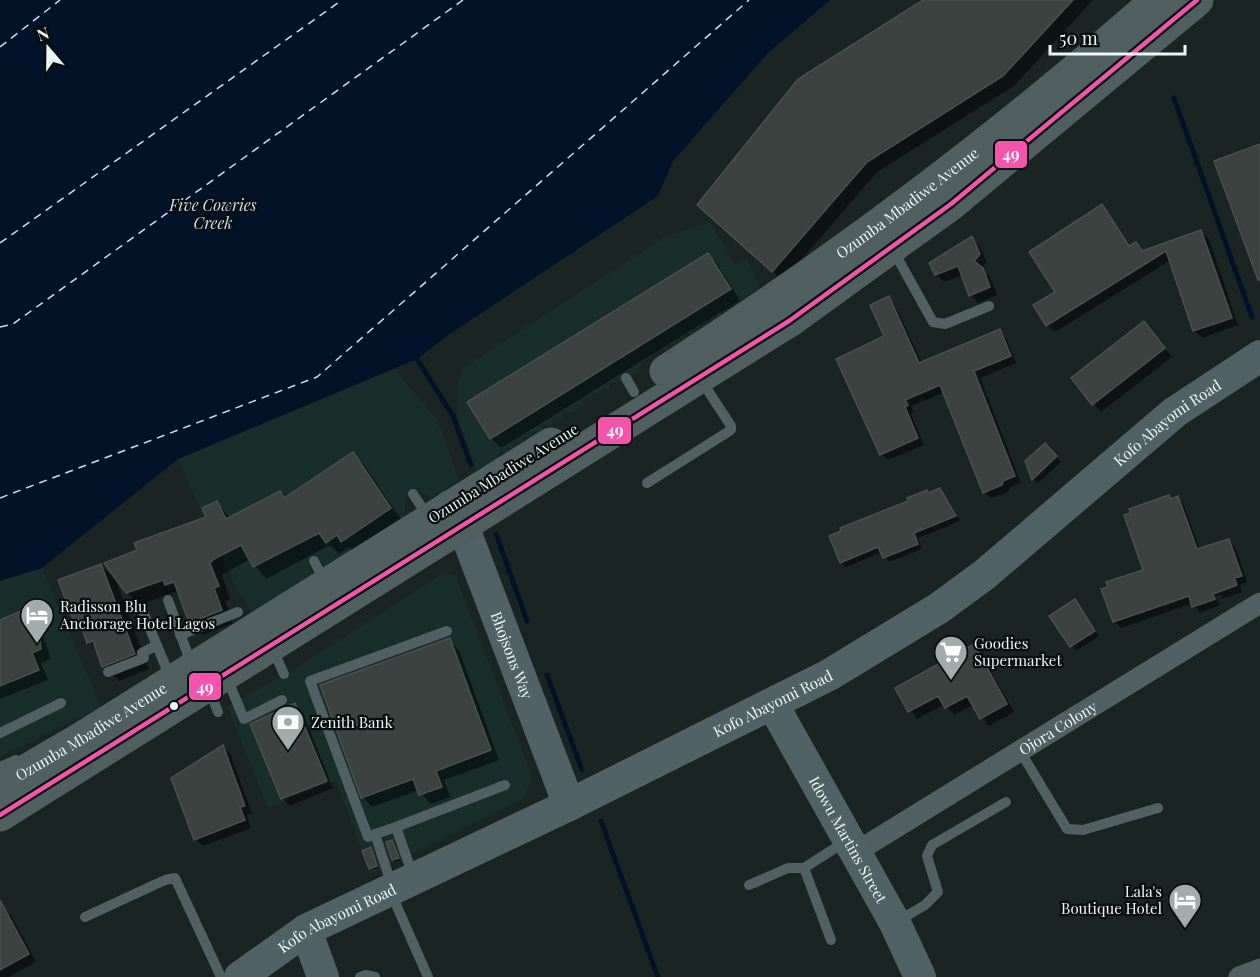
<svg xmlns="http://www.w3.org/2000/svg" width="1260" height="977" font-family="'Playfair Display',serif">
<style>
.built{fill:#172e2b}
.water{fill:#021329}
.shadow{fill:#0007;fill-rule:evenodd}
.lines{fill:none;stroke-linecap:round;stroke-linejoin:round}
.stream{stroke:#021329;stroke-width:5}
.ferry{stroke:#cbdff5;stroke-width:1.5;stroke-dasharray:8 6;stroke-linecap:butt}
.building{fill:#3b423f;stroke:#49504d;stroke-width:1.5}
.lane{stroke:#506063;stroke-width:10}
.street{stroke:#506063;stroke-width:21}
.secondary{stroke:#506266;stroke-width:32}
.highway{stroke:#505f60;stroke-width:33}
.bus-1-casing{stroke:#070e0d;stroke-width:9}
.bus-1{stroke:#f653ac;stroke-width:4.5}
.bus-dot{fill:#ecf6f4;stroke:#070e0d;stroke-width:2}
.labels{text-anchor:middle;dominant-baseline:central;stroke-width:4.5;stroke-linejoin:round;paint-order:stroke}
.street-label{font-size:15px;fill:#ecf6f4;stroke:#070e0d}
.poi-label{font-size:15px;fill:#ecf6f4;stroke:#070e0d;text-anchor:start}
.water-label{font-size:16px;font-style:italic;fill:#cbdff5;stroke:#070e0d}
.line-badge{stroke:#070e0d;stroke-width:2}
.badge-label{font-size:16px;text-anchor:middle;font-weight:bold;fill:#fff}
</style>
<rect width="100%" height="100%" fill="#1a2422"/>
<g class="built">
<polygon points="710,222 735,265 747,259 760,288 726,309 721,308 720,315 714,313 713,320 707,318 706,324 699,323 699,329 693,328 692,334 685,333 684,339 677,338 675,345 668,344 666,351 660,349 639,365 639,371 617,384 610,382 609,390 602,388 601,394 593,393 592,399 584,398 583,405 571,413 563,411 561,419 553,418 552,426 543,425 541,432 533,431 532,439 524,436 523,443 516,442 515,449 508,447 507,454 500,451 498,458 476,470 457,415 457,384 463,368 666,236"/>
<polygon points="394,369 437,419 459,480 431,498 418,491 406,496 404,521 326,570 320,558 309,564 313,575 252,613 237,590 178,459"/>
<polygon points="42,568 101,707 0,757 0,581"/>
<polygon points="445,572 456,577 532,776 525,798 371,874 336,781 268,808 227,706 294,669"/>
</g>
<polygon class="water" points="0,0 830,0 768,53 673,161 658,196 451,333 417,359 178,459 42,568 0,581"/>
<g class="shadow">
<polygon points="926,0 1093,0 1014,86 877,172 783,281 709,215"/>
<polygon points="1102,206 1131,247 1136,244 1144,252 1201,232 1209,239 1238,325 1202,338 1194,330 1171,260 1055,332 1047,325 1057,292"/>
<polygon points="971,238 979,246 987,262 981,268 990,277 997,295 978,303 971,295 963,275 944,282 936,274"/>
<polygon points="708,254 718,265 740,300 501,448 491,438"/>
<polygon points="889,298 895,305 922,363 999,331 1006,338 1016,363 980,378 1021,483 1010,487 1008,492 991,498 984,492 945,392 911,406 914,412 911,414 924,445 888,460 881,454"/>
<polygon points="1151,331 1172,357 1101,412 1073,378"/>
<polygon points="1045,445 1061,462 1038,483 1033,479"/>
<polygon points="352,454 365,466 402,521 355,553 349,547 339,554 330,545 266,579 250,559 222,575 230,599 225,601 233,623 203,635 191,622 181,595 174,592 139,605 127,592 139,551 208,518 217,503 231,519 280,493 286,499"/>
<polygon points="940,490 960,521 918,538 922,549 889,562 882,552 846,567 841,562"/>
<path d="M1169 496 1173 500 1178 498 1184 505 1200 550 1229 540 1235 547 1247 582 1240 585 1242 592 1218 600 1220 605 1200 613 1193 603 1121 628 1114 621 1145 571ZM1221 595 1222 598 1195 607V604Z"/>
<polygon points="101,565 116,581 149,669 119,681 103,666 98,652 75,621"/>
<polygon points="1075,601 1099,636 1076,651 1051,616"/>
<polygon points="26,611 36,620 49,652 50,659 41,663 48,680 0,699 0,621"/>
<polygon points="449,640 459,650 499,760 444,780 450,797 430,804 419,790 372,807 363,797"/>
<polygon points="973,646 981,654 1014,712 989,726 974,704 954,715 945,704 917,719 897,688"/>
<polygon points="295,705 303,713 333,788 290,806 282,798"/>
<polygon points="223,747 230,754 252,813 247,815 251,828 203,846 195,839"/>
<polygon points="392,842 400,860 395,862 393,860"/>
<polygon points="371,849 378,868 372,870 370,868"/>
<polygon points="3,907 11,915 36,962 9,977 0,977 0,909"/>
</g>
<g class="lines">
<g class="stream">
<polyline points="1174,98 1252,317"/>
<polyline points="417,359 453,416 471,465"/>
<polyline points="496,534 527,621"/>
<polyline points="547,675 582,770"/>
<polyline points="601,821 658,977"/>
</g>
<g class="ferry">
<polyline points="0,47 60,0"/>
<polyline points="0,243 342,0"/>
<polyline points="0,327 13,324 463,0"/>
<polyline points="0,498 317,377 749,0"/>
</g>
</g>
<g class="building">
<polygon points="923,0 1073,0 1003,76 867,162 772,272 697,205 798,79"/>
<polygon points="1260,144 1260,280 1258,280 1214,161"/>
<polygon points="1102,204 1129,246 1136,242 1142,251 1201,230 1232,318 1193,331 1166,251 1046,326 1033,305 1055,292 1029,252"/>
<polygon points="972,236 980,254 974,261 983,268 990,287 969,296 958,266 935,275 929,263"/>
<polygon points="708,253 731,289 490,439 467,402"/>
<polygon points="889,296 919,363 1000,329 1011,356 974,371 1015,476 1003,481 1002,485 983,493 940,385 905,400 908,405 905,407 918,438 880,455 836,359 884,336 870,305"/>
<polygon points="1144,321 1165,348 1092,405 1071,378"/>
<polygon points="1045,443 1057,456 1032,480 1025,461"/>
<polygon points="353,452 391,508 341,542 337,535 326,543 319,533 253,567 241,545 214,559 210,563 219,586 214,588 222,610 189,623 174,582 165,585 163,580 126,593 104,563 137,550 134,543 206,517 202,508 217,501 226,519 280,491 284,498"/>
<polygon points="940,488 956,516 914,533 918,544 883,558 878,547 840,563 829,536 841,531 840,528 908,501 907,498 927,490 928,493"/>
<polygon points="1169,495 1171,499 1178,496 1197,549 1229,539 1242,576 1234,578 1237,585 1213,594 1215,599 1192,607 1189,596 1113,622 1101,589 1108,587 1106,582 1143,570 1124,515 1131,513 1129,509"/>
<polygon points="101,564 135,654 102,667 93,641 87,643 79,620 74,622 58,580"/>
<polygon points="1075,599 1095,631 1070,647 1049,616"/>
<polygon points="26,609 40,641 41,649 32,653 39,670 0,686 0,620"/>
<polygon points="450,638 491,750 436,771 442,787 419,795 413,779 361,798 320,685"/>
<polygon points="974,644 1007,704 980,719 967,696 945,708 938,696 908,712 895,688"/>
<polygon points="295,703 327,781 281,799 250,724"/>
<polygon points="223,745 245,806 240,807 245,820 194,840 171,778"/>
<polygon points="392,840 399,858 392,860 386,842"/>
<polygon points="371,847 377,866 369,869 362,851"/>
<polygon points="0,900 29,954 0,970"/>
</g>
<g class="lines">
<g class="lane">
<polyline points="893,250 933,322 945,324 989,306"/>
<polyline points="626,378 634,392"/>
<polyline points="647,483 731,430 731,426 701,380"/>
<polyline points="413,494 429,518"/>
<polyline points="314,561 325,582"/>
<polyline points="168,600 192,666"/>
<polyline points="141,607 170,677"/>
<polyline points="180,635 238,612"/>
<polyline points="273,650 284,674"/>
<polyline points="108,672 144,658 142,653 157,645"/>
<polyline points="227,678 244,719 282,700"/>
<polyline points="209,689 218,712"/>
<polyline points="0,733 61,703"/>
<polyline points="1020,751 1067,829 1083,830 1158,808"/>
<polyline points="0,767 16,760"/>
<polyline points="375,834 396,827"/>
<polyline points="804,868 831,940"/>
<polyline points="413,876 396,827 505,785"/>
<polyline points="749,885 788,868 804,868 846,841"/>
<polyline points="392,886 375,834 368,837 310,681 447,631"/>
<polyline points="391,893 428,977"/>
<polyline points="85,917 165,880 175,878 221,977"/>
<polyline points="898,921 925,905 938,892 927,856 932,845 1006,802"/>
<polyline points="360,977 366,975 375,977"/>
</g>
<g class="street">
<path id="s1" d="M856 852 1260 603"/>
<polyline points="1239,977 1260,969"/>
</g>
<g class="secondary">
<path id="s2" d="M450 506 463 526 569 805"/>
<path id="s3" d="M773 705 895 923 920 977"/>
<polyline points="306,930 323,977"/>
<path id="s4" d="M240 977 306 930 569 805 829 675 939 608 984 575 1175 412 1260 356"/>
</g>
<g class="highway">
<path id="s5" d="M666 371C840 259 1001 138 1157 0"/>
<path id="s6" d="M0 786 82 738 551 444"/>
<polyline points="0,815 789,321 951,204 1197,0"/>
</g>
<defs>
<polyline id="bus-1" points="0,815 789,321 951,204 1197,0"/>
</defs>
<use href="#bus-1" class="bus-1-casing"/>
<use href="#bus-1" class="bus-1"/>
</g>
<defs>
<symbol id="hotel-pin" viewBox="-11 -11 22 30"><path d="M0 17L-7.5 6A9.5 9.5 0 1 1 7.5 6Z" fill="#a2acaa" stroke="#070e0d"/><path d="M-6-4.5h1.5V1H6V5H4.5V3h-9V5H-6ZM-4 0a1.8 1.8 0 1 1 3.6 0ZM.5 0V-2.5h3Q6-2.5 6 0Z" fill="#fff"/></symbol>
<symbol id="supermarket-pin" viewBox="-11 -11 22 30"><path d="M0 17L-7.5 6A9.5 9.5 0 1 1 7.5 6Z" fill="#a2acaa" stroke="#070e0d"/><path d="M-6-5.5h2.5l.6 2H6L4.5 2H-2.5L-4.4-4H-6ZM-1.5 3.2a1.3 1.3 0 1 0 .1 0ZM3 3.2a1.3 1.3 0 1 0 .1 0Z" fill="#fff"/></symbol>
<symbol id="bank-pin" viewBox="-11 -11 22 30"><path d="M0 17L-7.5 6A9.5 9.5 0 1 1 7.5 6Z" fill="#a2acaa" stroke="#070e0d"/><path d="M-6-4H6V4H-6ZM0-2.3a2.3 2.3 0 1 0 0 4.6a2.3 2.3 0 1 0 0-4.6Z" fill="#fff"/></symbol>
</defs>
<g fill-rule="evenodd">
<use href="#hotel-pin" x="18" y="596" width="38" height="52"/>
<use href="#supermarket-pin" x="932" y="633" width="38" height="52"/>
<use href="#bank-pin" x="269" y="703" width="38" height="52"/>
<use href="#hotel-pin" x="1166" y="881" width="38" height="52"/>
</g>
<circle class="bus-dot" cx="174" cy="706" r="5"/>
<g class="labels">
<g class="street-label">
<text stroke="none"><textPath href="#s5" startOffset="294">Ozumba Mbadiwe Avenue</textPath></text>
<text stroke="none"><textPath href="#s4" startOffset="1086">Kofo Abayomi Road</textPath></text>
<text transform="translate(503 473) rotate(-32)">Ozumba Mbadiwe Avenue</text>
<text stroke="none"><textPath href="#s2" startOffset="162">Bhojsons Way</textPath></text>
<text stroke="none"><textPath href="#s4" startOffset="600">Kofo Abayomi Road</textPath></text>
<text stroke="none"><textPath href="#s1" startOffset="237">Ojora Colony</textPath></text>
<text stroke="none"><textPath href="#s6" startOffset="106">Ozumba Mbadiwe Avenue</textPath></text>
<text stroke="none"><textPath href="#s3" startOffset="154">Idowu Martins Street</textPath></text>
<text stroke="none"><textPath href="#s4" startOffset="114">Kofo Abayomi Road</textPath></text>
</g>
<g class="poi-label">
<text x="60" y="606">Radisson Blu<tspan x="60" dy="17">Anchorage Hotel Lagos</tspan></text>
<text x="974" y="643">Goodies<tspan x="974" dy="17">Supermarket</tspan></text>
<text x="311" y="722">Zenith Bank</text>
<text x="1162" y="891" text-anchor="end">Lala's<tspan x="1162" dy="17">Boutique Hotel</tspan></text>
</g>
<g class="water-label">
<text x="213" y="204">Five Cowries<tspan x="213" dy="18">Creek</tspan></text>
</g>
</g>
<g class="line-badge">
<rect x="994" y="140" width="34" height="29" rx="6" fill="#f653ac"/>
<rect x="597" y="416" width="35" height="29" rx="6" fill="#f653ac"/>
<rect x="188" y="672" width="34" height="29" rx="6" fill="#f653ac"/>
</g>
<g class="badge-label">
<text x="1011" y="160">49</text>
<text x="615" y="436">49</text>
<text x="205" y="693">49</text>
</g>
<g transform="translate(48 48) rotate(340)" stroke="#070e0d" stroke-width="4.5" paint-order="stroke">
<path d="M0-4.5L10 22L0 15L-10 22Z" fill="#ecf6f4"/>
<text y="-9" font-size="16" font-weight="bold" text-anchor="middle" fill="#ecf6f4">N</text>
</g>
<path d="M1050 45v9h135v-9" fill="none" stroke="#ecf6f4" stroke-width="3"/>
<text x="1059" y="45" font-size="18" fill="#ecf6f4" stroke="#070e0d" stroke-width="4.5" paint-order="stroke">50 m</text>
</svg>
